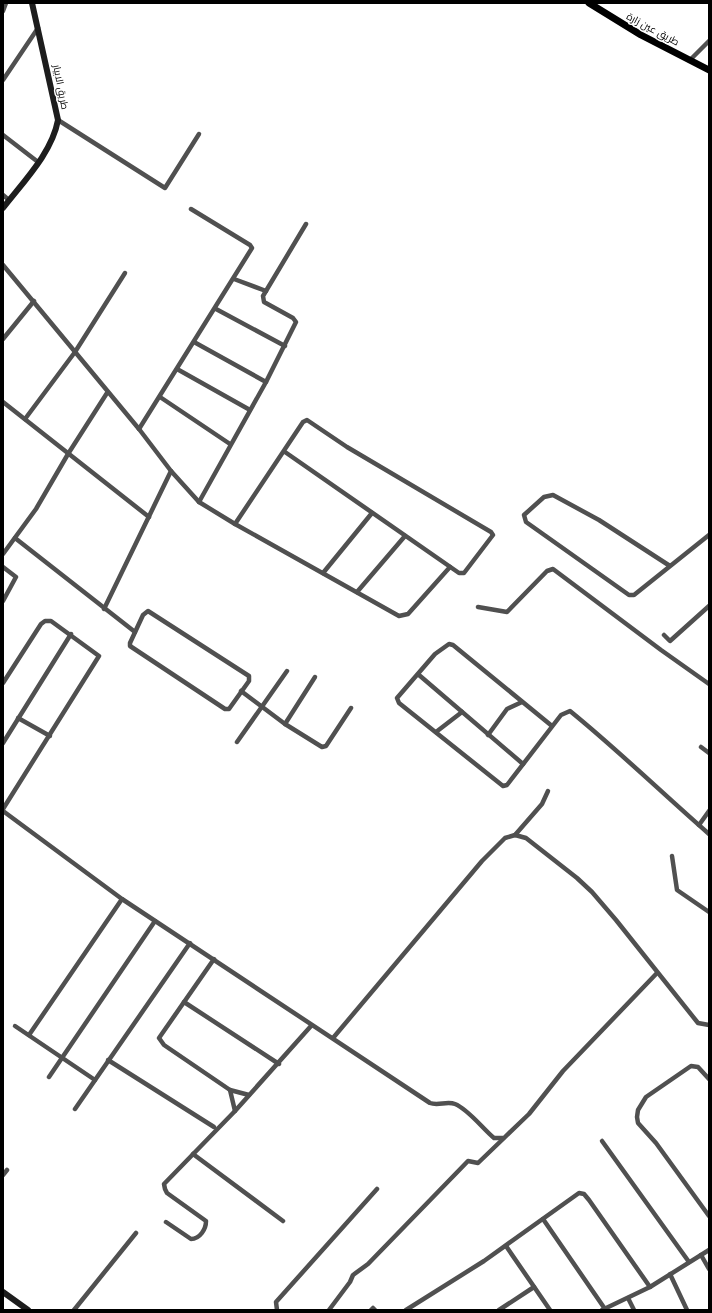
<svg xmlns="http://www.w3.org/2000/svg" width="712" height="1313" font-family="Poppins,Cairo,sans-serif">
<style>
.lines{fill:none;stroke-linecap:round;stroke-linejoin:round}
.street{stroke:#505050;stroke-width:4.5}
.secondary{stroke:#1d1d1d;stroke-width:6}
.primary{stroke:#000;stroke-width:7}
.labels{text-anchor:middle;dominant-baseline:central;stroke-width:3;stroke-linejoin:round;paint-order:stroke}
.street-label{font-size:10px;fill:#000;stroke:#fff}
</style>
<rect width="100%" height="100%" fill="#fff"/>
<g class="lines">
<g class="street">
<polyline points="3,11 6,3"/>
<polyline points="690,60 709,41"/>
<polyline points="3,80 38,28"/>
<polyline points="58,120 165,188 199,134"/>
<polyline points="3,135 38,162"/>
<polyline points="3,195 9,200"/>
<polyline points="3,265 139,429 171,471 199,502 235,524 399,616 408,614 450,567"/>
<polyline points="234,279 266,291"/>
<polyline points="216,309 285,346"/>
<polyline points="3,339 34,301"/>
<polyline points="194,342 266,382"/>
<polyline points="177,369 250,410"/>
<polyline points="160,397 230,444"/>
<polyline points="3,402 149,517"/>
<polyline points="25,419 75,352 125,273"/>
<polyline points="139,429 252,248 250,245 191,209"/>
<polyline points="199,502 266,382 296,322 293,318 264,302 263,296 306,224"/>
<polyline points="235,524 303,422 307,420 347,447 491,532 493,535 464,573 459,573 285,452"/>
<polyline points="15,538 135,632"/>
<polyline points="3,554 36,509 68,454 107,393"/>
<polyline points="670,566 599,520 553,495 544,497 524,515 526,522 629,595 634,595 709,535"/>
<polyline points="3,567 16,577 3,601"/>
<polyline points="323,573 372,513"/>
<polyline points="357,592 405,536"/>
<polyline points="478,607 507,612 547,571 553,569 661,650 709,684"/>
<polyline points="104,609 171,471"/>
<polygon points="148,611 249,676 249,681 229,709 225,709 130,646 130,643 143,615"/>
<polyline points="664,635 670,641 709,606"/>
<polyline points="419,675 523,764"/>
<polyline points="3,683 41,624 45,621 51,621 99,656 3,809"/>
<polyline points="241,691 285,724 322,747 326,746 351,708"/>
<polyline points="18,718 50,736"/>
<polyline points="285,724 315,677"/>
<path d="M552 726 453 645 449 644 435 654 397 698 399 703 503 786 507 785 561 715 570 711C618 750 662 793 709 834"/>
<polyline points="436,732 462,712"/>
<polyline points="488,735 507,709 522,702"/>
<polyline points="237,742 287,671"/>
<polyline points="3,743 71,634"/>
<polyline points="701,747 709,753"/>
<path d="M3 811 122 899 430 1103C438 1106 447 1101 455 1104 468 1109 483 1129 494 1138H504L529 1114 563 1071 657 973"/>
<polyline points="699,825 709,811"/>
<polyline points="515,835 542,804 548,791"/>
<polyline points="672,856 677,890 709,912"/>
<polyline points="214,959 159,1038 164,1045 230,1090 249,1095"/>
<polyline points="184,1002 279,1064"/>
<polyline points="15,1026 95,1080"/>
<polyline points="29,1035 122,899"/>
<polyline points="333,1038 482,861 505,838 515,835 526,838 577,878 592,892 616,920 698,1023 709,1025"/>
<polyline points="108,1060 214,1127"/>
<polyline points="49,1077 155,921"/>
<polyline points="709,1079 698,1067 691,1066 646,1097 638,1110 637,1117 638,1123 656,1143 709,1216"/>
<polyline points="230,1090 235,1111"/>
<polyline points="75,1109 190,943"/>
<polyline points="602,1141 689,1262"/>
<polyline points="193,1154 283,1221"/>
<polyline points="3,1175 7,1170"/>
<polyline points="543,1219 605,1309"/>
<path d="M166 1222 191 1239C200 1239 206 1229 206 1221L167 1193 165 1189 164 1184 235 1111 311 1026"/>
<polyline points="506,1246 550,1310"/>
<polyline points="701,1255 709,1269"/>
<polyline points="670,1274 687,1310"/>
<polyline points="628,1298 634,1310"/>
<polyline points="74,1310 136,1233"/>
<polyline points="277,1310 276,1302 377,1189"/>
<polyline points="329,1310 350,1282 353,1275 368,1264 468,1161 478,1163 503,1139"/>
<polyline points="371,1310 373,1308 375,1310"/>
<polyline points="406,1310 484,1261 579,1193 584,1194 589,1200 650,1287"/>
<polyline points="499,1310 534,1287"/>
<polyline points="602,1310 650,1287 709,1250"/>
</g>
<g class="secondary">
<path d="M3 208C23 182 52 153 58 120L32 3"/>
<polyline points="3,1292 28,1310"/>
</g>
<polyline class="primary" points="589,3 641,35 709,70"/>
</g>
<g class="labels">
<g class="street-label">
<text transform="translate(653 29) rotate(28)">طريق عين زارة</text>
<text transform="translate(61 87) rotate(79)">طريق الابيار</text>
</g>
</g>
<rect width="712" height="1313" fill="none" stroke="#000000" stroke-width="8"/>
</svg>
